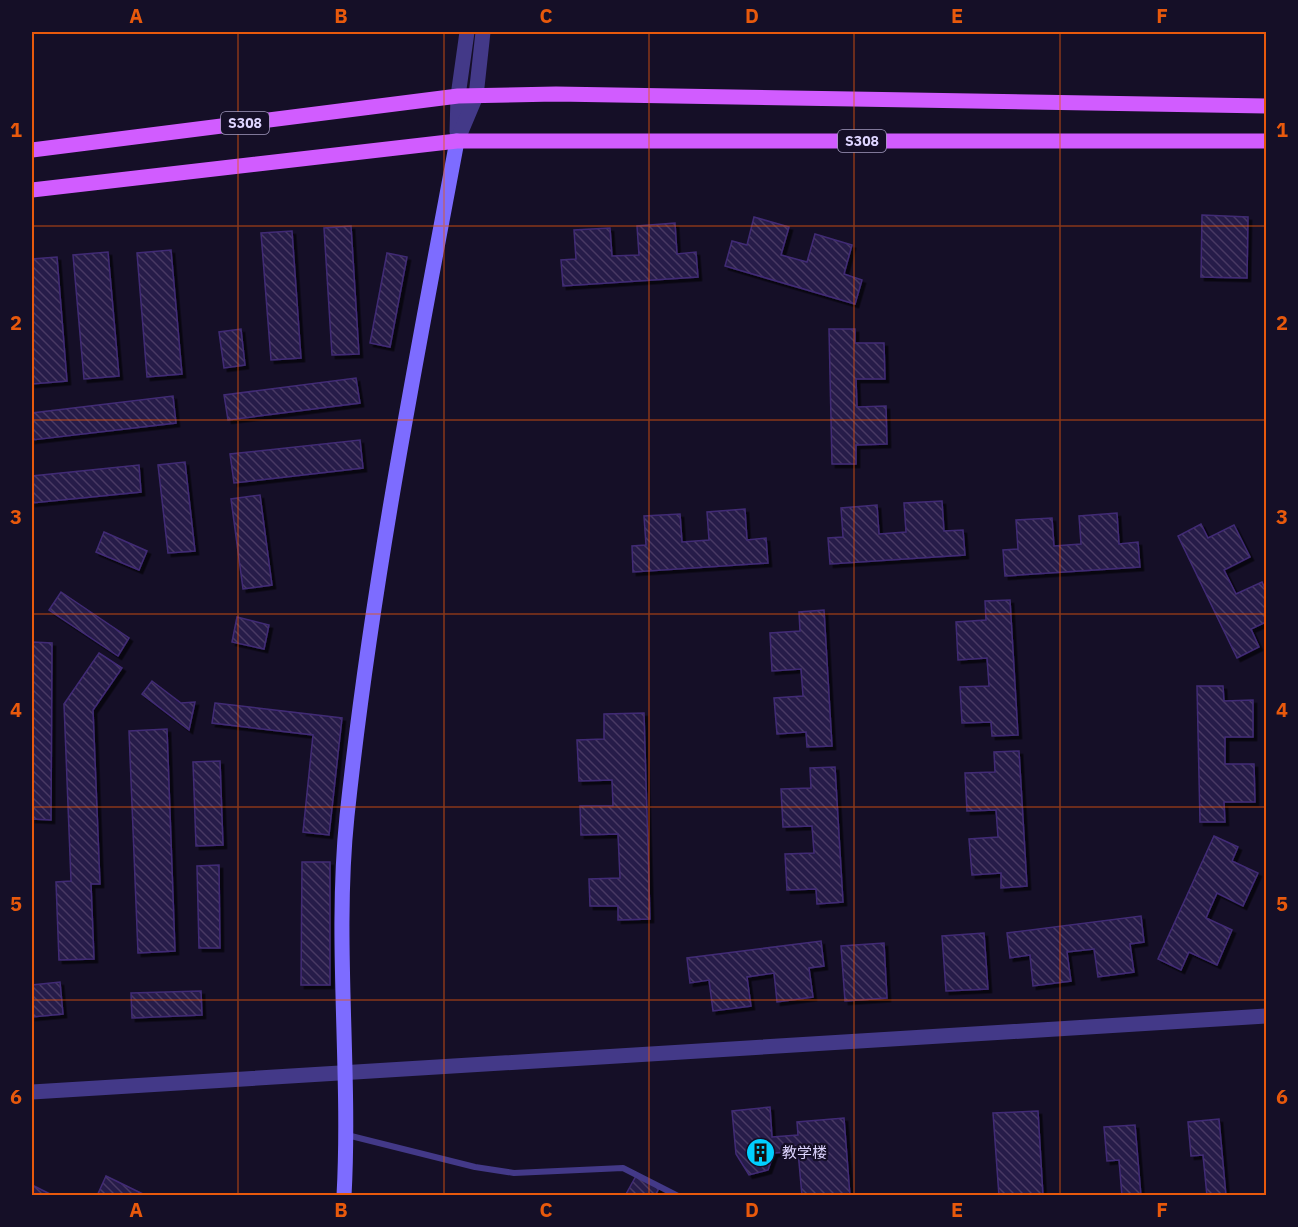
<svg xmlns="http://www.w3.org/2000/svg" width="1298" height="1227" font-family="'IBM Plex Sans','Noto Sans SC',sans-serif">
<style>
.building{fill:url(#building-back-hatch);stroke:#412c75;stroke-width:1.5;filter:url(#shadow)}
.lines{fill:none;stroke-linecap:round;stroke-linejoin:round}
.service{stroke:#433988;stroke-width:6}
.tertiary{stroke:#433988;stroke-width:15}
.secondary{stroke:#7d6cff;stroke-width:15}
.primary{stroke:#d15cff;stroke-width:15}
.grid{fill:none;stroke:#e8590c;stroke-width:1.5;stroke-opacity:0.55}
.labels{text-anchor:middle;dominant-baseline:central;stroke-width:4.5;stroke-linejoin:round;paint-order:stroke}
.shield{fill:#150f27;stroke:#a29abe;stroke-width:1.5}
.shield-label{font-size:14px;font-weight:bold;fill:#ded5ff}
.poi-label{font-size:15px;fill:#ded5ff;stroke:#150f27;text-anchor:start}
.neatline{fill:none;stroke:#e8590c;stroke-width:2}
.grid-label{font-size:20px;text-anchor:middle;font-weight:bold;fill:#e8590c}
</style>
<defs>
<pattern id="building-back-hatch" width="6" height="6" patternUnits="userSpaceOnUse" patternTransform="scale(1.5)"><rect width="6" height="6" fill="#281a49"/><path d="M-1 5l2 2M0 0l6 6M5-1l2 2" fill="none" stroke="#473a64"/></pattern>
<filter id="shadow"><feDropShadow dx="3.5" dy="3.5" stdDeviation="0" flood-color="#0009"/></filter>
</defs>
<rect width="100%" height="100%" fill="#150f27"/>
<g class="building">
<polygon points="1202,215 1248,217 1247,278 1201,277"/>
<polygon points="754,217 789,227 781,255 807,262 815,234 852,245 844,274 862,280 855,304 725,266 732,241 747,245"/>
<polygon points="675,223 677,254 696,252 698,277 563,286 561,260 576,259 574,230 610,228 612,256 639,255 637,226"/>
<polygon points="351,226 359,354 332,355 324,228"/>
<polygon points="292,231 301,358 271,360 261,233"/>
<polygon points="171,250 182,374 147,377 137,253"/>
<polygon points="108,252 119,376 84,379 73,255"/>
<polygon points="387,253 407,257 390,347 370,343"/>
<polygon points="57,257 67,381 32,384 32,259"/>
<polygon points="241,329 245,365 224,368 219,332"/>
<polygon points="829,329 855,329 855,343 884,343 885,379 856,379 857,407 886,406 887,444 856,445 856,464 832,464"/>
<polygon points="356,378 360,403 228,420 224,395"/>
<polygon points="173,396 176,423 32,440 32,413"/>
<polygon points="360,440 363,468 234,483 230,454"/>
<polygon points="185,462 195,551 168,553 158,465"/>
<polygon points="139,465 141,492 32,503 32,476"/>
<polygon points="260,495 272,585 243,589 231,499"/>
<polygon points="942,501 944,531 963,530 965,555 830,564 828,538 843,537 841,508 877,505 879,534 906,532 904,503"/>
<polygon points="745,509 747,540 766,538 768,563 633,572 632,546 646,545 644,516 680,514 682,542 709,540 707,512"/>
<polygon points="1117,513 1119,544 1138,542 1140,567 1005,576 1003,550 1018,549 1016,520 1052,518 1054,546 1081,544 1079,516"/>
<polygon points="1201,524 1208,538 1234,525 1250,557 1224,570 1236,594 1262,582 1266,591 1266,622 1251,629 1259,647 1237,658 1178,536"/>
<polygon points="104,532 147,551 139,570 96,552"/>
<polygon points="61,592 129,638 118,656 49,610"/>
<polygon points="1010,600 1018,735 992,736 991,722 962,723 960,687 989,686 987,658 958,660 956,622 986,620 985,601"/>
<polygon points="824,610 832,746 807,747 806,732 777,734 774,698 803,696 801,669 772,671 770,633 800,631 799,612"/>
<polygon points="237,617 269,625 264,649 232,642"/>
<polygon points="32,642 52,643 51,820 32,819"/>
<polygon points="99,653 122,668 93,710 100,884 91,884 94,959 59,960 56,882 71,881 64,704"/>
<polygon points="152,681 181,703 195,702 189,730 142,694"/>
<polygon points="1197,686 1223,686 1224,701 1253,700 1253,737 1225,737 1225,764 1254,764 1255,802 1224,802 1225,822 1200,822"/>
<polygon points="215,703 342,718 329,835 303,832 313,735 212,723"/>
<polygon points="644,713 650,919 618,920 618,906 590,906 589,879 620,878 618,834 581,835 580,806 613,806 612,780 579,781 577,740 604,739 604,714"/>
<polygon points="167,729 175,951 138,953 129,731"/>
<polygon points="1019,751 1027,886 1001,888 1001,873 972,875 969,839 998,837 996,810 967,811 965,773 995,772 994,752"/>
<polygon points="220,761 223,845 196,846 193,762"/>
<polygon points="835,767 843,902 817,904 816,889 787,890 785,854 814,853 812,826 783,827 781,789 811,788 810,768"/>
<polygon points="1214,836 1238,847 1232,861 1258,873 1243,906 1217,893 1206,918 1232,930 1217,965 1189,952 1181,970 1158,959"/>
<polygon points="302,862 330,862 330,985 301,985"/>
<polygon points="219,865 220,948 199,948 197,866"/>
<polygon points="1141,916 1144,942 1130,944 1134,972 1098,977 1094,949 1067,952 1071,981 1033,986 1030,955 1010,958 1007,933"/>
<polygon points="984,933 988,989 946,991 942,936"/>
<polygon points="821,941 824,966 809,968 813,997 777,1002 774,973 747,977 751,1006 713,1011 709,980 690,983 687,958"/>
<polygon points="884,943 887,998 845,1001 841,946"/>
<polygon points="60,982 63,1014 32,1017 32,985"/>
<polygon points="201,991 202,1015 132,1018 131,993"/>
<polygon points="770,1107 772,1137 798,1135 797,1122 844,1118 850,1196 802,1196 798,1151 774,1153 768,1170 749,1175 736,1154 732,1111"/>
<polygon points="1038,1111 1043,1196 999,1196 993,1113"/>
<polygon points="1219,1119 1226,1196 1207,1196 1203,1155 1191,1156 1188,1122"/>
<polygon points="1135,1125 1141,1196 1122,1196 1119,1160 1107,1161 1104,1127"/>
<polygon points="106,1176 147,1196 97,1196"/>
<polygon points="636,1176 659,1188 655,1196 625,1196"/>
<polygon points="32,1185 54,1196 32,1196"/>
</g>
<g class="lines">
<polyline class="service" points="347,1135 475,1167 514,1173 623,1168 678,1196"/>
<g class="tertiary">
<polyline points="457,132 458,96 467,32"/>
<polyline points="457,141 476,96 483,32"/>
<polyline points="32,1092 1266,1016"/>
</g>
<path class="secondary" d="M344 1196C351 1069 334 942 347 816 371 589 415 365 457 141"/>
<g class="primary">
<polyline points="32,150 458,96 556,94 1266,106"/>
<polyline points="32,190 457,141 1266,141"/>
</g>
</g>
<path class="grid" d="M238 32V1196M444 32V1196M649 32V1196M854 32V1196M1060 32V1196M32 226H1266M32 420H1266M32 614H1266M32 807H1266M32 1000H1266"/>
<defs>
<symbol id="building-disc" viewBox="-11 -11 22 22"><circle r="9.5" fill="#01cfff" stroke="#150f27"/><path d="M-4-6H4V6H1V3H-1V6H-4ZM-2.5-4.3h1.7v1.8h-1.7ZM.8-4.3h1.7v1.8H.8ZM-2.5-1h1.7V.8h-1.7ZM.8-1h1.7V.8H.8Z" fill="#111"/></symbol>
</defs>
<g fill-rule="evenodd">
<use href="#building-disc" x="744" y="1136" width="33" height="33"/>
</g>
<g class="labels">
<g class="shield">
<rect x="221" y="112" width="48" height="22" rx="4.5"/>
<rect x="838" y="130" width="48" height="22" rx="4.5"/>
</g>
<g class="shield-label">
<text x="245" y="123">S308</text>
<text x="862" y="141">S308</text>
</g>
<g class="poi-label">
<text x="782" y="1152">教学楼</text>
</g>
</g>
<rect width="1298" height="1227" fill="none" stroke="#150f27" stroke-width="66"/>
<rect x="33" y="33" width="1232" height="1161" class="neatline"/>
<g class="grid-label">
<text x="136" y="23">A</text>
<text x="341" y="23">B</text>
<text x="546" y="23">C</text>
<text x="752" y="23">D</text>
<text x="957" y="23">E</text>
<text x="1162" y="23">F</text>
<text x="16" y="137">1</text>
<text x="1282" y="137">1</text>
<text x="16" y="330">2</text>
<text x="1282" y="330">2</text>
<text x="16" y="524">3</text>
<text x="1282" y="524">3</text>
<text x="16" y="717">4</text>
<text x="1282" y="717">4</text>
<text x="16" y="911">5</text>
<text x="1282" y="911">5</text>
<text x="16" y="1104">6</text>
<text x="1282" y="1104">6</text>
<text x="136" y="1217">A</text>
<text x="341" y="1217">B</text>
<text x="546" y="1217">C</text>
<text x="752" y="1217">D</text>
<text x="957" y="1217">E</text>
<text x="1162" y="1217">F</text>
</g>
</svg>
